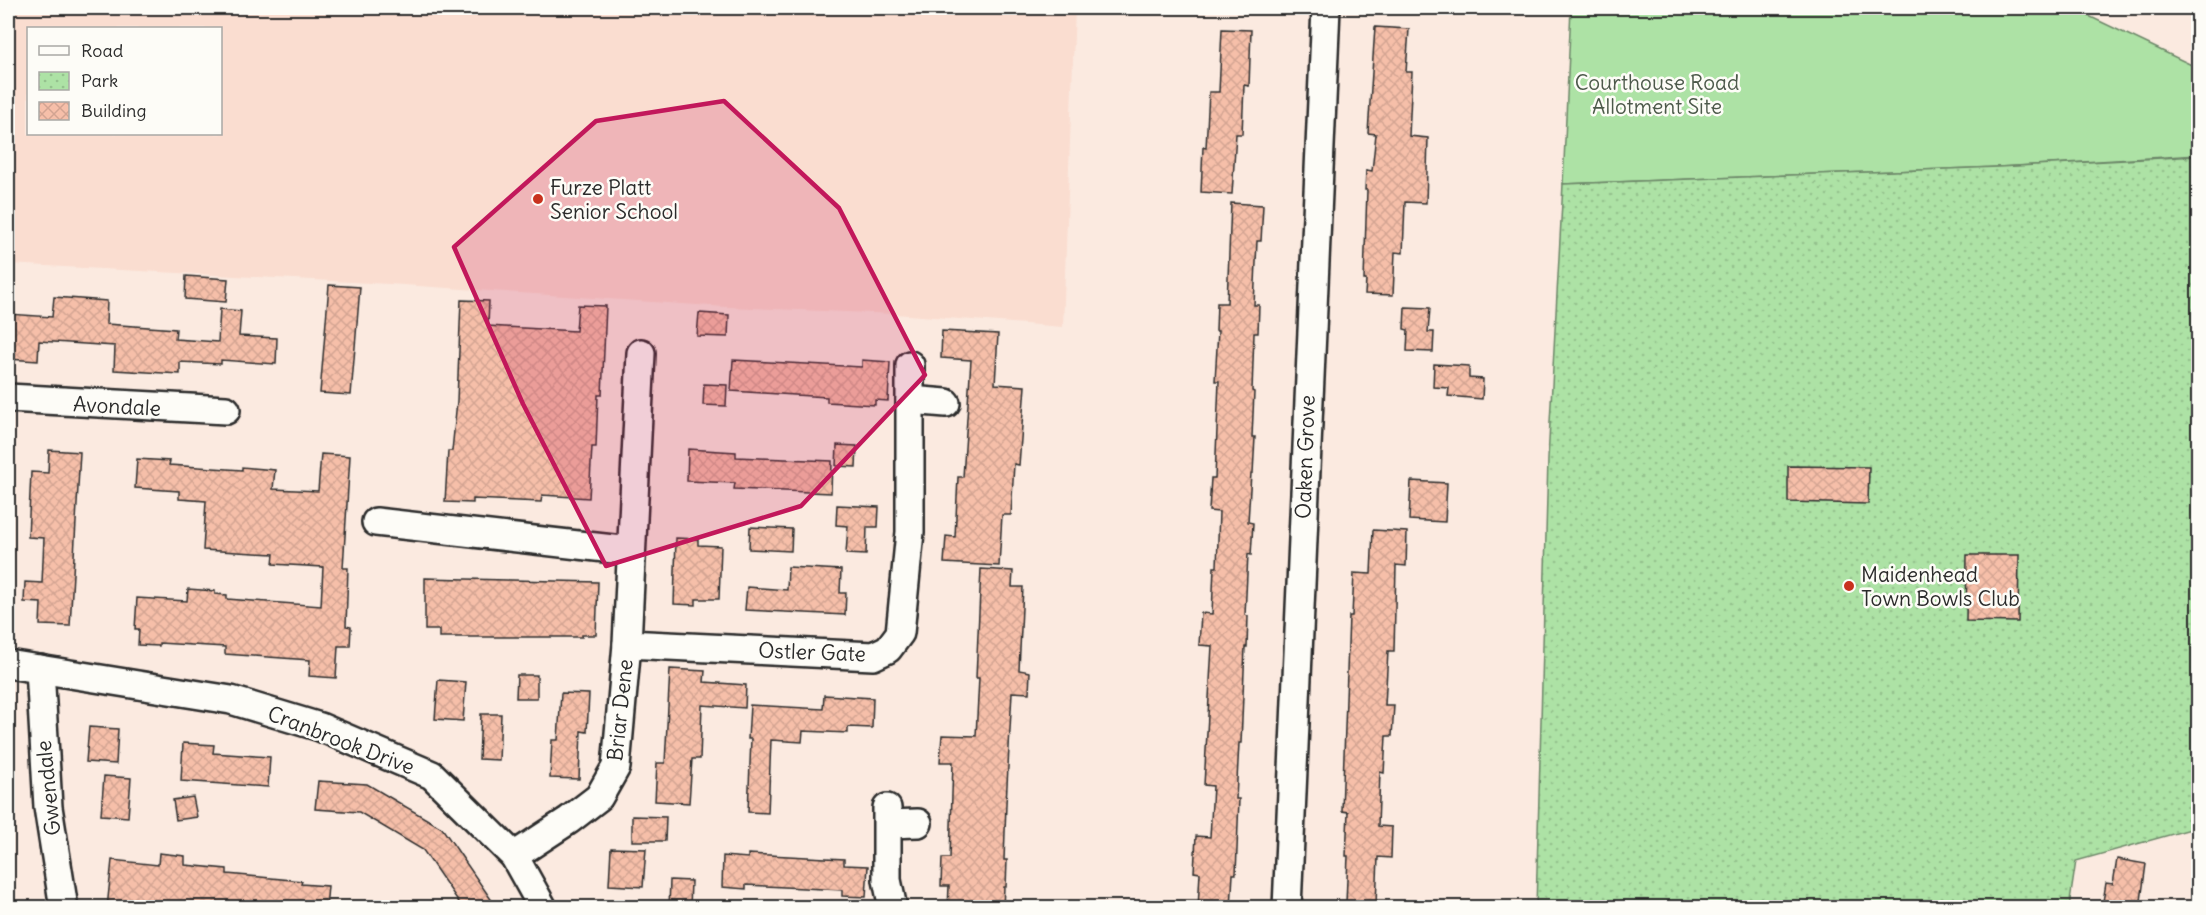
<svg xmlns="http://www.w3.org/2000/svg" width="2206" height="915" font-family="Delius,sans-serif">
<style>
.built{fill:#faddd0;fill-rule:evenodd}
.green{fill:#ade2a5;stroke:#6c8668;stroke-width:1.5}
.park{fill:url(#park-dots);stroke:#6c8668;stroke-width:1.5}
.building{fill:url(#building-cross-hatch);stroke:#2b2b2b;stroke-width:1.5}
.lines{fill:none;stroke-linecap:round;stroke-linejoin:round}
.street-casing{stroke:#2b2b2b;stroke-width:32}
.street{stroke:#fdfcf7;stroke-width:27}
.marked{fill:#c2185b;fill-opacity:0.2;stroke:#c2185b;stroke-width:4.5;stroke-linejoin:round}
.poi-dot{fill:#c8321e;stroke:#fdfcf7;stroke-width:2}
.labels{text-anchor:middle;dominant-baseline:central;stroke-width:5;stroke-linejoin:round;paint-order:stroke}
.park-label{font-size:21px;fill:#4c594a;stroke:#fdfcf7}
.poi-label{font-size:21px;fill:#2b2b2b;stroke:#fdfcf7;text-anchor:start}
.street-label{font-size:21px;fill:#2b2b2b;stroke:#fdfcf7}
</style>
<defs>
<pattern id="park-dots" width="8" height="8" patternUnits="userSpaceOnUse" patternTransform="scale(1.5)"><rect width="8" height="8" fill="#ade2a5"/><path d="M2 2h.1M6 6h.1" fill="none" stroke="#95c28e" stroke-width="1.8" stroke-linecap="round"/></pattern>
<pattern id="building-cross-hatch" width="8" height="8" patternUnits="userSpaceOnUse" patternTransform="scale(1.5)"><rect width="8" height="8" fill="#f6bfa9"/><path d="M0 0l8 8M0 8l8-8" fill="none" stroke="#d3a492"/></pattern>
</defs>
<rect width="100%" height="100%" fill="#fbeae0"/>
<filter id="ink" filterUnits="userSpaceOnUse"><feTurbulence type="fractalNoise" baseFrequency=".0167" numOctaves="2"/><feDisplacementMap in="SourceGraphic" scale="12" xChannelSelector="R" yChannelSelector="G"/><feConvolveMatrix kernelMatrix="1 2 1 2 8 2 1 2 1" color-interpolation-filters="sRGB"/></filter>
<g filter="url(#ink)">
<path class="built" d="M8 8H1075L1063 327 895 314 726 307 389 284 8 264ZM28 28H220V134H28Z"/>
<polygon class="green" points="1571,8 2072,8 2198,68 2198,155 1998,167 1563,184"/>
<polygon class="park" points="2198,156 2198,827 2076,861 2069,907 1536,908 1548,459 1563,184 1998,167"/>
<g class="building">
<polygon points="1375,27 1409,29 1406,72 1412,72 1409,136 1428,138 1426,203 1405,202 1403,253 1395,252 1393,295 1365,294 1366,280 1364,280 1367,190 1365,190 1366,170 1372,171 1376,134 1368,133"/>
<polygon points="1222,29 1251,30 1249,86 1244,85 1242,134 1236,134 1232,194 1201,192 1203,147 1206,148 1209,92 1219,92"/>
<polygon points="1231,203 1263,205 1261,241 1257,241 1254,305 1259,305 1258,333 1254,333 1252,391 1254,392 1252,437 1255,437 1253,473 1251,473 1248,522 1253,523 1251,555 1248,554 1245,615 1248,616 1247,647 1245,647 1241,743 1239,743 1236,799 1239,799 1236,874 1233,874 1231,908 1198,908 1200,873 1194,872 1196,836 1210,837 1213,786 1204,785 1212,646 1199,645 1201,613 1212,614 1214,567 1217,567 1219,512 1209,511 1211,478 1215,478 1219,381 1215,381 1218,331 1216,331 1217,303 1227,303"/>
<polygon points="186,276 228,279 226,302 185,299"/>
<polygon points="329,285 360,287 351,395 320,393"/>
<polygon points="54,297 107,301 106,324 176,329 175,339 218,342 220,309 241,311 239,336 277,338 276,364 221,360 221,364 180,362 180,374 114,370 115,346 39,341 38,361 8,359 8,314 52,317"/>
<polygon points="461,300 489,301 488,326 576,331 578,305 606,306 602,395 598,395 596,447 592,447 589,498 542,495 541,502 473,499 473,503 445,502 448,451 452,451 457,401"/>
<polygon points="1405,307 1430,308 1428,332 1434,332 1433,352 1407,351 1408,330 1404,329"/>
<polygon points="699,313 729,315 728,337 697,336"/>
<polygon points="942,331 998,334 995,384 1025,386 1019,465 1014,464 1011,515 1002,515 999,566 944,563 946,536 955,537 958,477 963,477 971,360 941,358"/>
<polygon points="733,360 862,367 862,360 890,362 888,401 875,400 875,405 827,402 827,397 731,391"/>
<polygon points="1434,364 1469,366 1469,378 1483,379 1482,399 1448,396 1449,388 1433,387"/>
<polygon points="704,384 727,385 726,406 703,405"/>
<polygon points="837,445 857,446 856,467 836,466"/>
<polygon points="688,449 736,452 736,457 832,461 831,493 734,489 735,483 687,481"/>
<polygon points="49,450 80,452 70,626 40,625 41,603 24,602 25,582 42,583 44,538 28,537 31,472 48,473"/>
<polygon points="321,454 350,456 343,568 348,568 346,626 351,627 350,646 338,646 336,678 309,676 310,660 225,654 225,647 159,643 159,646 138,645 139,629 135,629 137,598 187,601 188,589 215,591 215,594 227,595 227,599 321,606 323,567 273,564 274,554 203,550 206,501 179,499 179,491 135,488 137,459 170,461 169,465 242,470 242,467 275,470 273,489 318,491"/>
<polygon points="1788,466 1869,467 1868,504 1788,502"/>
<polygon points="1411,481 1447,483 1445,522 1409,520"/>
<polygon points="837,505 879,507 878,527 867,527 866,555 846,554 848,526 836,525"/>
<polygon points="750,527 792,529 791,551 749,549"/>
<polygon points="1373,530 1407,532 1406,566 1396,565 1394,651 1388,651 1385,705 1394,705 1392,736 1386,736 1384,773 1380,772 1378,826 1392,827 1391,858 1378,857 1376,904 1346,903 1348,856 1346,856 1348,812 1342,811 1349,616 1352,616 1354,573 1371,574"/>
<polygon points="676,538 698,539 698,545 721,546 719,599 696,599 696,605 674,604"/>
<polygon points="1967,555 2019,555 2018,622 1966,621"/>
<polygon points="788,567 841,570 840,593 846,593 845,615 745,610 747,587 787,590"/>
<polygon points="981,569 1013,571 1012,587 1023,587 1019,670 1030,672 1029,693 1012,692 1006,804 1004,860 1007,860 1006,887 1004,887 1003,908 948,908 949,886 941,886 942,858 950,858 953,762 940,762 942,735 976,736 979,678 976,678"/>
<polygon points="425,578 598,582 596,635 582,635 582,637 439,637 439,630 425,630"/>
<polygon points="670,669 705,671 704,682 746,685 745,708 702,705 700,759 692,759 689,803 655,801 657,763 665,763"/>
<polygon points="517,675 537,675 537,698 516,698"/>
<polygon points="438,680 466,682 463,721 435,719"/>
<polygon points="561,693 589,694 587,732 581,731 579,779 550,778 552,740 558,740"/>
<polygon points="824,695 873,698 872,728 848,727 848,733 803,731 802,742 771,740 768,813 748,812 751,739 748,739 750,705 823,709"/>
<polygon points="481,714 501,714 499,760 479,759"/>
<polygon points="89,727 118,729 116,764 86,762"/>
<polygon points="183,743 214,745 213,753 270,757 268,787 181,781"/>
<polygon points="104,776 131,778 128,817 101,815"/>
<polygon points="318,781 367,784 442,828 497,908 463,908 423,850 359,812 315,809"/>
<polygon points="193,797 197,817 176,820 173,800"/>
<polygon points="632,816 666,817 665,841 632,841"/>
<polygon points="611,848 646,849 643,887 609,885"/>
<polygon points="159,853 185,856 185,865 227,869 227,874 302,881 301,884 328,886 326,908 107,908 112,860 158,865"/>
<polygon points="748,854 844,859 844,865 868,866 866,897 842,896 842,890 746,885 746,889 722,887 723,856 748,858"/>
<polygon points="2117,859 2146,864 2140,908 2102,908 2106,883 2113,884"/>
<polygon points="670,880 691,881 690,908 669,908"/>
</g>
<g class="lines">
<defs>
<g id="street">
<polyline points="8,398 226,410"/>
<polyline points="910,400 946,403"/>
<polyline points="376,522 631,551"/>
<polyline points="627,644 873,656 888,649 900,633 910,532 910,365"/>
<polyline points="8,664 231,700 320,727 432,775 514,856 543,908"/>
<polyline points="40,669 48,807 64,908"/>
<polyline points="887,808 887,880 893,908"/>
<polyline points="888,824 918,823"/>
<polyline points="514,856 569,820 599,797 616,767 627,644 641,353"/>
<polyline points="1287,908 1326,8"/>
</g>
</defs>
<use href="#street" class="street-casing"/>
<use href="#street" class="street"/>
</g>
</g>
<path class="marked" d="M724 101 839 208 925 375 801 506 606 566 523 404 454 247 596 121Z"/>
<g class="poi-dot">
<circle cx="538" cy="199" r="6"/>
<circle cx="1849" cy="586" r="6"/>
</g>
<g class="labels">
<g class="park-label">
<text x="1657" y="82">Courthouse Road<tspan x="1657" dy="24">Allotment Site</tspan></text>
</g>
<g class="poi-label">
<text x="550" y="187">Furze Platt<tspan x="550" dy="24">Senior School</tspan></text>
<text x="1861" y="574">Maidenhead<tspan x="1861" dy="24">Town Bowls Club</tspan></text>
</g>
<g class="street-label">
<text transform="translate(117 406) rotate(3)">Avondale</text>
<text transform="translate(1305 457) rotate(-88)">Oaken Grove</text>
<text transform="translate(812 652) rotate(2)">Ostler Gate</text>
<text transform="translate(620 710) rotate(-84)">Briar Dene</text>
<text transform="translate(341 740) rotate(21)">Cranbrook Drive</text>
<text transform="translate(48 788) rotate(-96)">Gwendale</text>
</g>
</g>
<rect width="2206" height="915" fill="none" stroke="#fdfcf7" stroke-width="30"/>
<rect x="15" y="15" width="2176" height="885" fill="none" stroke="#2b2b2b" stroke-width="2" filter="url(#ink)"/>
<rect x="27" y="27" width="195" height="108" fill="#fdfcf7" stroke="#a9a8a5" stroke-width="1.5"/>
<rect x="39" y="46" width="30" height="9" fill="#fdfcf7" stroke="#a9a8a5" stroke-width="1.5"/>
<text x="81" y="57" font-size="18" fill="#2b2b2b">Road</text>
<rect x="39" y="72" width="30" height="18" fill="url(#park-dots)" stroke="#a9a8a5" stroke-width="1.5"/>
<text x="81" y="87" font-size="18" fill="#2b2b2b">Park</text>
<rect x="39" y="102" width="30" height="18" fill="url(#building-cross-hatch)" stroke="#a9a8a5" stroke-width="1.5"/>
<text x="81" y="117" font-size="18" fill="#2b2b2b">Building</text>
</svg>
